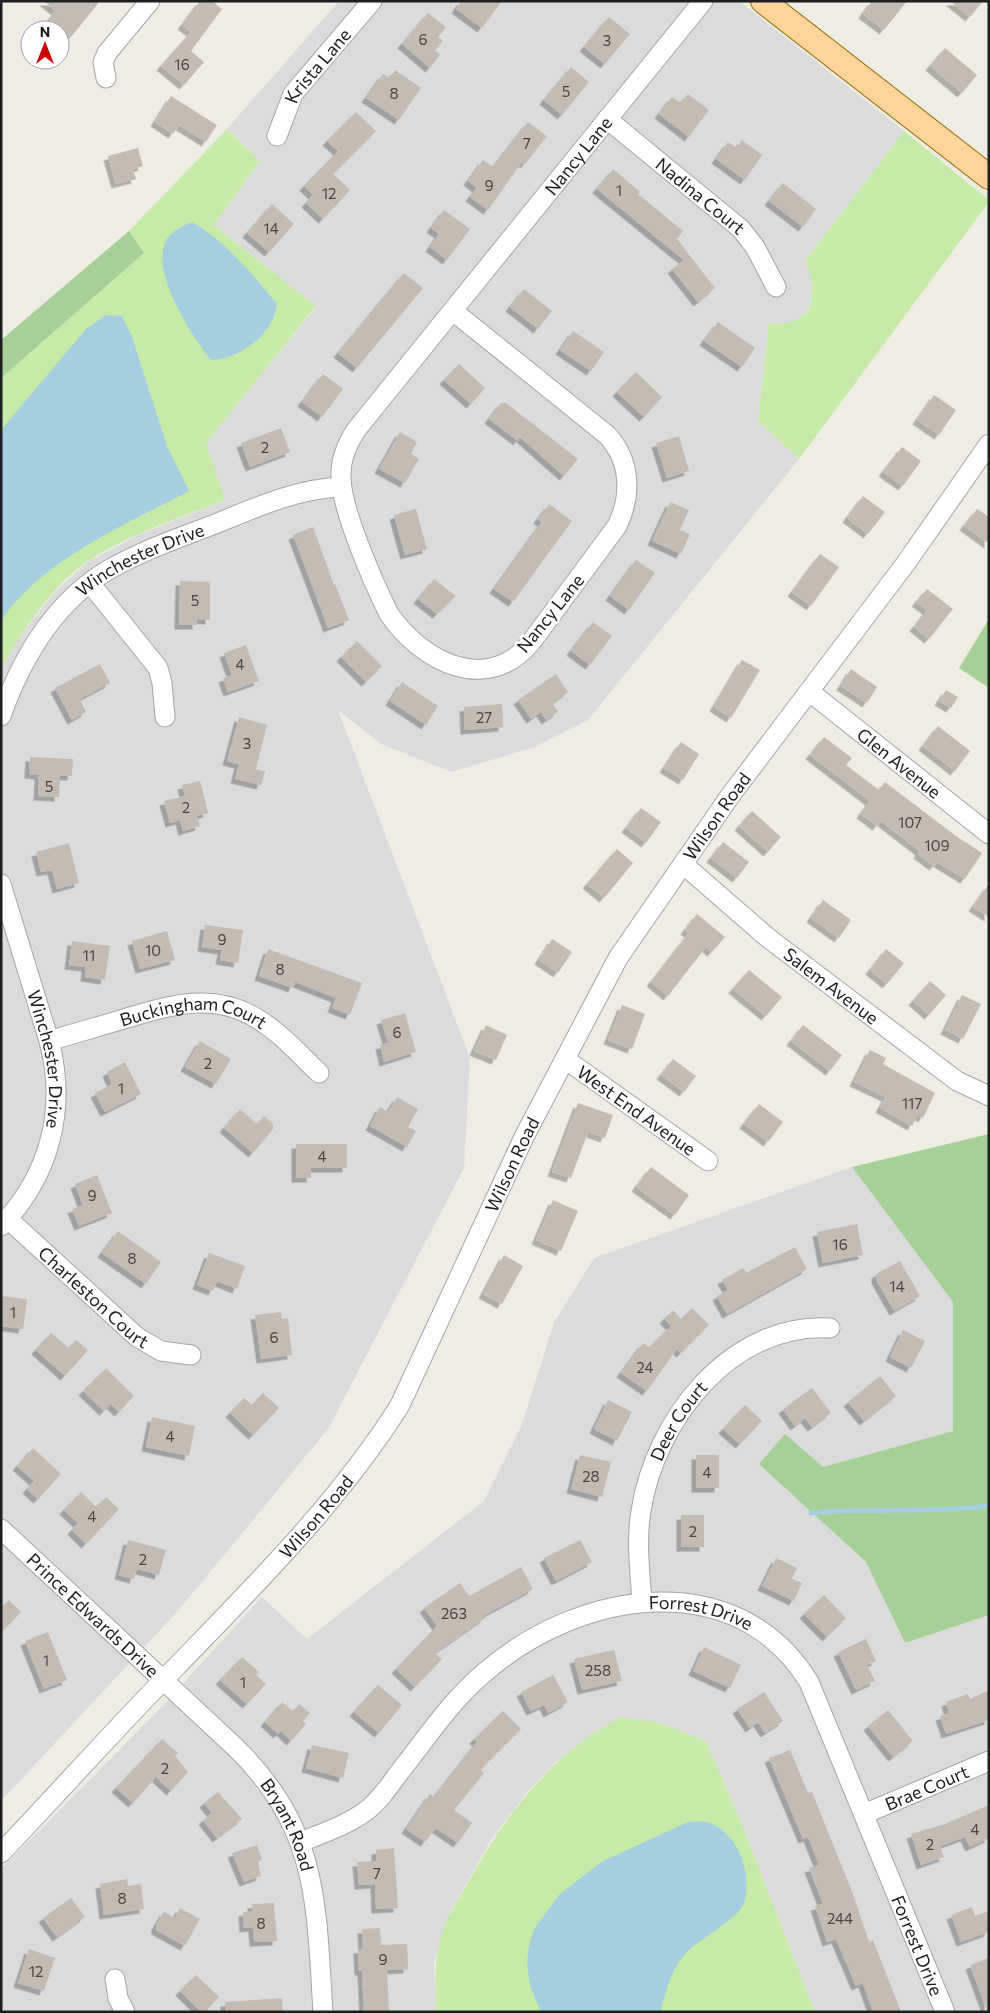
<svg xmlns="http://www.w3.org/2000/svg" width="990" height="2013" font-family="Commissioner,sans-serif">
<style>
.residential{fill:#dcdbdb}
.grass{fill:#c8eaa9}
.forest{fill:#a7cf98}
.water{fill:#a4cfde}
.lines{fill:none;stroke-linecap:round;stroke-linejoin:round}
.stream{stroke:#a4cfde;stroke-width:5}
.building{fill:#c4bbb3;filter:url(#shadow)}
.minor-casing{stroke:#a5a5a5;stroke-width:21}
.major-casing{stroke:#986900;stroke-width:26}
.minor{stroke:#fff;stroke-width:19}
.major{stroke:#fdd59b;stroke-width:24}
.labels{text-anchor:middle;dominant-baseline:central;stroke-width:5;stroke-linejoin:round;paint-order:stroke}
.number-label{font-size:15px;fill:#484543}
.street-label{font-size:18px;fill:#1e1e1e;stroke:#fff}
</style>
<defs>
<filter id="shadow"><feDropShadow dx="-4.5" dy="4.5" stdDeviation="0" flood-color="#0004"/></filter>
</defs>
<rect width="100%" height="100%" fill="#efece4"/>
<g class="residential">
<polygon points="339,1 739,1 904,131 805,261 812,277 813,287 808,312 796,321 782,324 769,324 758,421 799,459 588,720 532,748 451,772 381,744 338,710 470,1058 464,1168 328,1429 177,1612 1,1801 1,668 17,640 53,594 87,562 140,534 225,500 205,443 316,307 214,225 260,161 227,129"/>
<polygon points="852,1167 953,1302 953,1431 823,1467 760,1464 866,1562 905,1643 989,1615 989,2012 815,2012 741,1822 706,1741 557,1761 527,1792 491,1840 450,1913 434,1964 436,2012 2,2012 1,1869 159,1710 262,1597 307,1639 484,1501 521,1427 554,1323 594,1258"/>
</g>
<g class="grass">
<path d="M227 129 260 161 214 225 316 306 206 443 225 500C179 518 130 534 88 561 54 583 21 633 1 668V378L144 253 129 231Z"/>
<path d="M904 131 989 200V202L799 459 758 421 769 323C785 325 794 322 808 312 814 293 813 280 805 261Z"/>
<path d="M621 1717 657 1722 706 1741 741 1822 815 2012H436C435 1986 434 1962 441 1936 446 1918 457 1902 466 1886 504 1817 550 1754 621 1717Z"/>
</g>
<g class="forest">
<polygon points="129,231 144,253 1,378 1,340"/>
<polygon points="989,619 989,688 959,668"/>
<polygon points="989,1134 989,1615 905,1643 866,1562 759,1464 785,1434 823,1467 953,1431 953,1302 852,1167"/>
</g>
<g class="water">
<path d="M192 222C228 243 251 273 277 304 274 334 240 359 211 360 192 337 148 269 167 239 172 230 183 226 192 222Z"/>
<path d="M106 315 122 316 132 337 167 446 189 491C127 524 41 560 1 621V430L86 329Z"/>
<path d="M702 1821C736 1827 752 1869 745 1901 738 1920 702 1937 687 1952 669 1972 668 1988 660 2012H541L530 1986 527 1962 529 1945 534 1929 559 1895 601 1862 688 1822Z"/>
</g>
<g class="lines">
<path class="stream" d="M811 1513C870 1508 930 1513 989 1506"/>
</g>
<g class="building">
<polygon points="44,1 100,1 71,37 49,19 56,11"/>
<polygon points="200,1 212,1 222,9 191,51 204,62 184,85 161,66 191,32 182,25"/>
<polygon points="461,1 502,1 482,28 456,9"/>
<polygon points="872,1 907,1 884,30 863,14"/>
<polygon points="950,1 983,1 970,17"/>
<polygon points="428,13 446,27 438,37 443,41 435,50 440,55 430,68 402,44"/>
<polygon points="609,17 630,34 605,64 584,47"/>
<polygon points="945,48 977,75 962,93 930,66"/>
<polygon points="571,67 589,82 562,115 544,100"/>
<polygon points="395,70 421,88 399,120 366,98 383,74 390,78"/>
<polygon points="688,94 709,110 689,137 659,114 672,97 681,103"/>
<polygon points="171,96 217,125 206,142 179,125 173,134 155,122"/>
<polygon points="356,112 376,131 333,174 350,190 323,219 306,203 313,195 304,186 338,151 327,141"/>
<polygon points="528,122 547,136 525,164 522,162 488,210 470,197 477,188 468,181 483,160 493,167"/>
<polygon points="742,140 762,155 745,180 716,159 728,142 737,148"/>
<polygon points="138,148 143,166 133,169 136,179 116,184 108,156"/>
<polygon points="613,169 640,192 638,194 683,231 677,239 715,288 698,302 672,269 684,260 597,189"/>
<polygon points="783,183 816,209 803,227 769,201"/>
<polygon points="272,204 294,224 269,252 247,233"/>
<polygon points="444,210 470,229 447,260 430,247 439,234 431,228"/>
<polygon points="404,273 423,288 357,368 338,353"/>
<polygon points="524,289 552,311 538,329 510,307"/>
<polygon points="718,322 755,348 742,367 704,341"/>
<polygon points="573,331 604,352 591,371 560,350"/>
<polygon points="459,364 485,388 471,404 444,380"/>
<polygon points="636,372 662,397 644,417 617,392"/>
<polygon points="323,374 343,389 322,417 302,402"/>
<polygon points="934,395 956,410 939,435 917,420"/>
<polygon points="501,403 506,403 578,459 564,476 520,437 518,441 489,419"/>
<polygon points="281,428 290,452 250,467 241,443"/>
<polygon points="400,432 417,442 411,454 419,459 405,483 379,469"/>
<polygon points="679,436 689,471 667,478 656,443"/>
<polygon points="902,447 921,461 903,486 883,472"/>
<polygon points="863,496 885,512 868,534 847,518"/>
<polygon points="670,502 689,510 680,530 690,534 681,554 652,541"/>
<polygon points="549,504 572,521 513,602 494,589 542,522 538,519"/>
<polygon points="416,509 427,549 405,555 394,515"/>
<polygon points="977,509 989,517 989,544 964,526"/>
<polygon points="313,527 334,585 335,584 349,620 328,628 293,535"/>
<polygon points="820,554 839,567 811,606 792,592"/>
<polygon points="636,560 655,573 629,610 610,596"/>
<polygon points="434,579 456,596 437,614 418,599"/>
<polygon points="180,581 210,582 210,620 197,619 197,625 179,625"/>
<polygon points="927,589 953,609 929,639 914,627 927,610 916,602"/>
<polygon points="593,622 612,636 590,665 571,651"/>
<polygon points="357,641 382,666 366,682 341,657"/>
<polygon points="246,645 259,681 228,692 223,678 232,675 224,653"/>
<polygon points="742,660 760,670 731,718 714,707"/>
<polygon points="100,664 110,683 80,699 86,712 72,720 55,688"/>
<polygon points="851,669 877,687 867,703 841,686"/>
<polygon points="556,674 568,692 552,703 558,712 546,720 541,712 531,719 518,700"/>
<polygon points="402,682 438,706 426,725 390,701"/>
<polygon points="946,690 958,697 951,708 939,701"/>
<polygon points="502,704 503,727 465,730 464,707"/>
<polygon points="239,717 267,725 256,769 265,771 261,785 235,779 239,764 227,761"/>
<polygon points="938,726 970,751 955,771 923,746"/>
<polygon points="824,737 852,758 846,765 879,790 885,782 956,836 982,853 965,879 937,862 934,866 918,854 920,851 881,821 877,826 861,814 870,801 810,755"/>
<polygon points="681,742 699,754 683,780 664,768"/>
<polygon points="30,757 73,759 72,776 60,776 59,797 38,796 39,775 29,774"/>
<polygon points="200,781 208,813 197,816 200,826 183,831 180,820 170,823 164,801 185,796 182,785"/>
<polygon points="641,808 661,822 646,843 626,828"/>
<polygon points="752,811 781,837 768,852 739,826"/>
<polygon points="723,842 749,862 737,878 711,858"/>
<polygon points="69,843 79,883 57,889 52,870 41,872 36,852"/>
<polygon points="617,849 633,863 604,898 587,884"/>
<polygon points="989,884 989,917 973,907"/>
<polygon points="823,900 851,920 839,938 811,918"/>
<polygon points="697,914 725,937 712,952 706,947 668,996 651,982 689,933 685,930"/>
<polygon points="205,925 243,930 238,963 220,960 222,950 202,947"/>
<polygon points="167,931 175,960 140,969 132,941"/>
<polygon points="552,939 572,952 558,973 539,960"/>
<polygon points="72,941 110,946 105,980 85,977 86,967 69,965"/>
<polygon points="268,949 362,983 350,1015 332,1008 336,998 295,982 293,988 259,976"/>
<polygon points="886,949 904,963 887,984 870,970"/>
<polygon points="749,970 782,997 766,1016 733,989"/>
<polygon points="930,981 946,995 929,1015 913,1001"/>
<polygon points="962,995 981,1004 963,1039 945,1030"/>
<polygon points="622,1005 645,1014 632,1049 608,1040"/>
<polygon points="405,1013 416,1052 384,1062 380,1045 388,1043 381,1020"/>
<polygon points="486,1025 507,1035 496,1060 474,1051"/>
<polygon points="803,1025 842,1055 830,1071 791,1041"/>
<polygon points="200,1041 231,1059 216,1084 185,1067"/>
<polygon points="870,1050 886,1058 883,1064 935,1093 923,1118 918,1115 912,1126 880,1108 886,1097 854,1082"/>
<polygon points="673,1059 696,1076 684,1092 661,1075"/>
<polygon points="125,1062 141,1094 105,1112 95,1093 112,1084 107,1072"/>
<polygon points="397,1097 418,1109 408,1127 416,1131 407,1147 370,1126 380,1107 388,1112"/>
<polygon points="578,1103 613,1115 605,1138 588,1132 571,1178 552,1172"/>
<polygon points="759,1104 783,1122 768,1142 744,1124"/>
<polygon points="240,1109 257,1124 264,1116 273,1124 273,1129 253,1153 224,1128"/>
<polygon points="296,1144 347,1144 347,1168 311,1168 311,1178 296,1178"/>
<polygon points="651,1167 689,1195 675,1215 636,1187"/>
<polygon points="97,1175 112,1213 79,1226 72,1209 83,1205 75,1184"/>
<polygon points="553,1200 578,1211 561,1251 536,1240"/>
<polygon points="857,1224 863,1255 823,1263 817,1232"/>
<polygon points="118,1231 161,1262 146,1284 102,1253"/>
<polygon points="795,1247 807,1269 727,1314 717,1296 728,1290 722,1280 743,1268 746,1273"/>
<polygon points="209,1253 245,1266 237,1289 217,1281 213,1291 197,1285"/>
<polygon points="504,1255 523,1266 502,1304 483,1294"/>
<polygon points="900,1261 920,1296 894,1311 876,1279 876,1274"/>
<polygon points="1,1296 27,1299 23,1329 1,1326"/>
<polygon points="692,1308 709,1325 681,1353 677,1349 647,1391 621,1373 643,1343 649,1347 671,1326 664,1319 673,1310 681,1319"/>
<polygon points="281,1312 282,1319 288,1318 292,1355 261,1359 255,1315"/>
<polygon points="903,1330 925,1341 911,1368 890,1357"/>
<polygon points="51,1333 69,1348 76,1340 88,1350 65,1376 36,1350"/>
<polygon points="106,1368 134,1396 119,1412 111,1404 104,1411 83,1391"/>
<polygon points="880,1376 896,1396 864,1421 848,1402"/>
<polygon points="812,1388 831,1413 812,1427 805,1418 795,1426 783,1409"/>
<polygon points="263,1393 279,1408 253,1435 230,1413 244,1398 252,1405"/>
<polygon points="608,1400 632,1412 617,1441 594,1429"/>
<polygon points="745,1405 762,1421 740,1444 723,1429"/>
<polygon points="152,1417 195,1426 189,1456 146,1447"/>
<polygon points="33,1448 61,1474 38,1499 27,1489 34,1481 17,1466"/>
<polygon points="580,1455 611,1462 602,1497 571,1489"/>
<rect x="696" y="1455" width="23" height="33"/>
<polygon points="81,1492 96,1507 106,1497 119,1509 86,1544 72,1530 78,1523 64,1510"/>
<rect x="681" y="1515" width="23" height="32"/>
<polygon points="128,1540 166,1550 159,1575 137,1569 134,1579 119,1575"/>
<polygon points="580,1540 592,1562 556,1581 544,1558"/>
<polygon points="776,1558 797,1568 792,1579 802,1583 794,1601 762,1586"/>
<polygon points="521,1567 533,1589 483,1616 485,1618 435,1653 442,1659 415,1687 396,1669 437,1626 424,1608 460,1583 469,1596"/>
<polygon points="824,1595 846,1618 827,1637 804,1614"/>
<polygon points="9,1600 21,1612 1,1632 1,1608"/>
<polygon points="48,1632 67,1680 44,1689 25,1641"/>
<polygon points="866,1639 876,1661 867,1665 875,1681 856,1690 838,1652"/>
<polygon points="704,1647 741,1665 730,1688 693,1671"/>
<polygon points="614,1650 622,1681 582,1690 574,1659"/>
<polygon points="242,1657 259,1672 256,1675 266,1684 247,1704 220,1680"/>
<polygon points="553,1675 568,1702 548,1713 544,1705 531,1711 521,1692"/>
<polygon points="378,1685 402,1705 379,1733 354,1712"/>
<polygon points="989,1690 989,1720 946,1734 940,1716 949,1713 946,1702 968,1694 970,1699"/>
<polygon points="764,1692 783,1721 765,1733 758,1722 750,1728 737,1709"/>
<polygon points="282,1702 293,1711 299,1704 310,1713 303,1721 306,1724 291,1741 281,1731 278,1734 265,1722"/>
<polygon points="888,1710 913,1741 893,1757 868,1726"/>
<polygon points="503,1711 521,1729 480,1770 484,1773 454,1810 472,1823 458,1843 436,1828 425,1842 406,1829 430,1794 434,1797 477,1742 474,1739"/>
<polygon points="162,1739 178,1753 175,1756 188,1772 171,1791 156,1777 133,1803 116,1788"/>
<polygon points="312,1745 349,1753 343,1778 306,1768"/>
<polygon points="790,1750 808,1793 812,1792 853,1894 869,1942 873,1940 901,2012 873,2012 863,1983 856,1986 836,1939 827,1942 815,1906 823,1904 809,1868 819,1865 808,1837 803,1839 769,1758"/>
<polygon points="218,1792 242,1819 217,1838 203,1820 212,1813 204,1803"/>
<polygon points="989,1805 989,1838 970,1847 965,1837 940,1846 944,1857 921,1865 911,1834 945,1824"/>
<polygon points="257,1845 262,1860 258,1862 261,1876 244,1882 232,1853"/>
<polygon points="394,1848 398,1908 376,1909 375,1884 359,1885 357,1862 376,1861 376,1850"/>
<polygon points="127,1879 128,1886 141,1884 144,1909 104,1915 100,1884"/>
<polygon points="71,1898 85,1917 57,1937 43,1918"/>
<polygon points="274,1903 277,1941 254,1942 253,1927 244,1928 243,1912 252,1911 252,1904"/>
<polygon points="972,1907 975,1916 989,1911 989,1932 961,1942 951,1915"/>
<polygon points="180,1908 200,1919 185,1946 156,1930 156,1925 164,1912 175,1918"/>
<polygon points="380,1928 381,1945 407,1944 408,1969 387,1970 389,2012 364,2012 362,1971 359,1971 358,1949 363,1949 362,1929"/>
<polygon points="29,1949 55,1958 44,1991 18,1983"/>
<polygon points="989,1958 989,2010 987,2011 970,1965"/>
<polygon points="196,1975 219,1997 205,2012 201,2012 180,1991"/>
<polygon points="282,1998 283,2012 225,2012 225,2002"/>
</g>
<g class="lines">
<defs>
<g id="minor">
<polyline points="106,78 103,62 107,53 150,1"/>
<path id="s1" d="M607 119 741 229 755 247 776 287"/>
<path id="s2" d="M277 136 293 94 372 1"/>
<path id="s3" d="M453 311 607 435C631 461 632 495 617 526L532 641C488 696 422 662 389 614 374 584 341 509 341 477 340 460 347 444 356 430L703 1"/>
<polyline points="90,583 158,668 162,683 165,717"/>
<path id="s4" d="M810 692 989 834"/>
<path id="s5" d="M1 716C22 657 55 601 110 569 143 550 179 538 215 524 257 507 296 489 341 487"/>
<path id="s6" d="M683 864 767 937 957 1081 989 1096"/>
<path id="s7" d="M1 884 49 1041C67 1109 50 1175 1 1226"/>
<path id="s8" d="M49 1041C75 1033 101 1026 127 1018 171 1005 213 992 256 1018 280 1032 299 1054 319 1073"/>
<path id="s9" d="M565 1059 708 1161"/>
<path id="s10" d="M8 1219 137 1337 161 1351 191 1355"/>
<path id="s11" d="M1 1529 235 1747C319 1829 316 1903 323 2012"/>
<path id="s12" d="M642 1602C640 1572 636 1541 641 1511 655 1420 731 1322 830 1328"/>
<path id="s13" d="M864 1814 989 1761"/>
<path id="s14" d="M301 1842C323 1833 347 1825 366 1811 382 1799 393 1780 405 1765 430 1733 453 1699 484 1673 576 1592 735 1562 809 1682L945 2012"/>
<path id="s15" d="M1 1853C60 1791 117 1727 177 1666 256 1584 339 1502 400 1405L524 1137 618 958 730 796 906 563 989 444"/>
<polyline points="115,1979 118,1998 125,2012"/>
</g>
<polyline id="major" points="763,1 989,177"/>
</defs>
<use href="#minor" class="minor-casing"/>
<use href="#major" class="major-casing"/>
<use href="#minor" class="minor"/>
<use href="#major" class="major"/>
</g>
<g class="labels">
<g class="number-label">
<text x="423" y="39">6</text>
<text x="607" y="40">3</text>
<text x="182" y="64">16</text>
<text x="566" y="91">5</text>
<text x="394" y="93">8</text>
<text x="527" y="143">7</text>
<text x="489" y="185">9</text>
<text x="619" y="190">1</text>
<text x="329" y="193">12</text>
<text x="271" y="228">14</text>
<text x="265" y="447">2</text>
<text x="195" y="600">5</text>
<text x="240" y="664">4</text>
<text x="484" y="717">27</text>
<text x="247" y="743">3</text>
<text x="49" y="786">5</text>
<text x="186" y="807">2</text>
<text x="910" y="822">107</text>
<text x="937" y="845">109</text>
<text x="222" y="939">9</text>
<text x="153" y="950">10</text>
<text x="89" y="955">11</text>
<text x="280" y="969">8</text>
<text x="397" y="1032">6</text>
<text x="208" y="1063">2</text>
<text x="121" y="1088">1</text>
<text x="912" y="1103">117</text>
<text x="322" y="1156">4</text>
<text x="92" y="1195">9</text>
<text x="840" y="1244">16</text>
<text x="132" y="1258">8</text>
<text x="897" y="1286">14</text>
<text x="13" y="1312">1</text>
<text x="274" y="1337">6</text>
<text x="645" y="1367">24</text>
<text x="170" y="1436">4</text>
<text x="707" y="1472">4</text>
<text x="591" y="1476">28</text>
<text x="92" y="1516">4</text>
<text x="693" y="1531">2</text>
<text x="143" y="1559">2</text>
<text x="454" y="1613">263</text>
<text x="46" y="1660">1</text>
<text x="598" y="1670">258</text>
<text x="243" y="1682">1</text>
<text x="165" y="1768">2</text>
<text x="975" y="1829">4</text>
<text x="930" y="1844">2</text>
<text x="377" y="1873">7</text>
<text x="122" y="1898">8</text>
<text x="840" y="1918">244</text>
<text x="261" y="1923">8</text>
<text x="383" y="1959">9</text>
<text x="36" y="1971">12</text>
</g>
<g class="street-label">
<text stroke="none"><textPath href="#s2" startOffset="82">Krista Lane</textPath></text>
<text stroke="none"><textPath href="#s3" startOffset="1159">Nancy Lane</textPath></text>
<text stroke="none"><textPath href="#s1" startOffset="121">Nadina Court</textPath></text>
<text stroke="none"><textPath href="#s5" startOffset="218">Winchester Drive</textPath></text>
<text transform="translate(550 613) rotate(-51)">Nancy Lane</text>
<text stroke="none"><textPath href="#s4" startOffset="114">Glen Avenue</textPath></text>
<text stroke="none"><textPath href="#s15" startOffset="1271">Wilson Road</textPath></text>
<text stroke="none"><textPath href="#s6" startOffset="192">Salem Avenue</textPath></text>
<text stroke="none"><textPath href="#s8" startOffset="150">Buckingham Court</textPath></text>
<text stroke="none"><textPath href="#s7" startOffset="182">Winchester Drive</textPath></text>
<text stroke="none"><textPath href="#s9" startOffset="88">West End Avenue</textPath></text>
<text stroke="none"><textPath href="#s15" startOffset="866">Wilson Road</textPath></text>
<text stroke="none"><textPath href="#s10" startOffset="116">Charleston Court</textPath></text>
<text stroke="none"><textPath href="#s12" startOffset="190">Deer Court</textPath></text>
<text stroke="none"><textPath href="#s15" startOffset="461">Wilson Road</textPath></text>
<text stroke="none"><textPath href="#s11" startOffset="126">Prince Edwards Drive</textPath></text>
<text stroke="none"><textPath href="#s14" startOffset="490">Forrest Drive</textPath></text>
<text stroke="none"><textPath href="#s13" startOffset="68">Brae Court</textPath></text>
<text stroke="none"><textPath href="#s11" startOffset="415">Bryant Road</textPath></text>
<text stroke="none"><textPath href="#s14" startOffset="910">Forrest Drive</textPath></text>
</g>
</g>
<rect width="990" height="2013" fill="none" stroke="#1e1e1e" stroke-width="5"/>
<g transform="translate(45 45)"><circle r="24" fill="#ffffff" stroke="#a5a5a5"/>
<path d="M0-4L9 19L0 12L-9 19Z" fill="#cc0400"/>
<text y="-8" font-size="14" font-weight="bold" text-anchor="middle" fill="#1e1e1e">N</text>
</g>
</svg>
